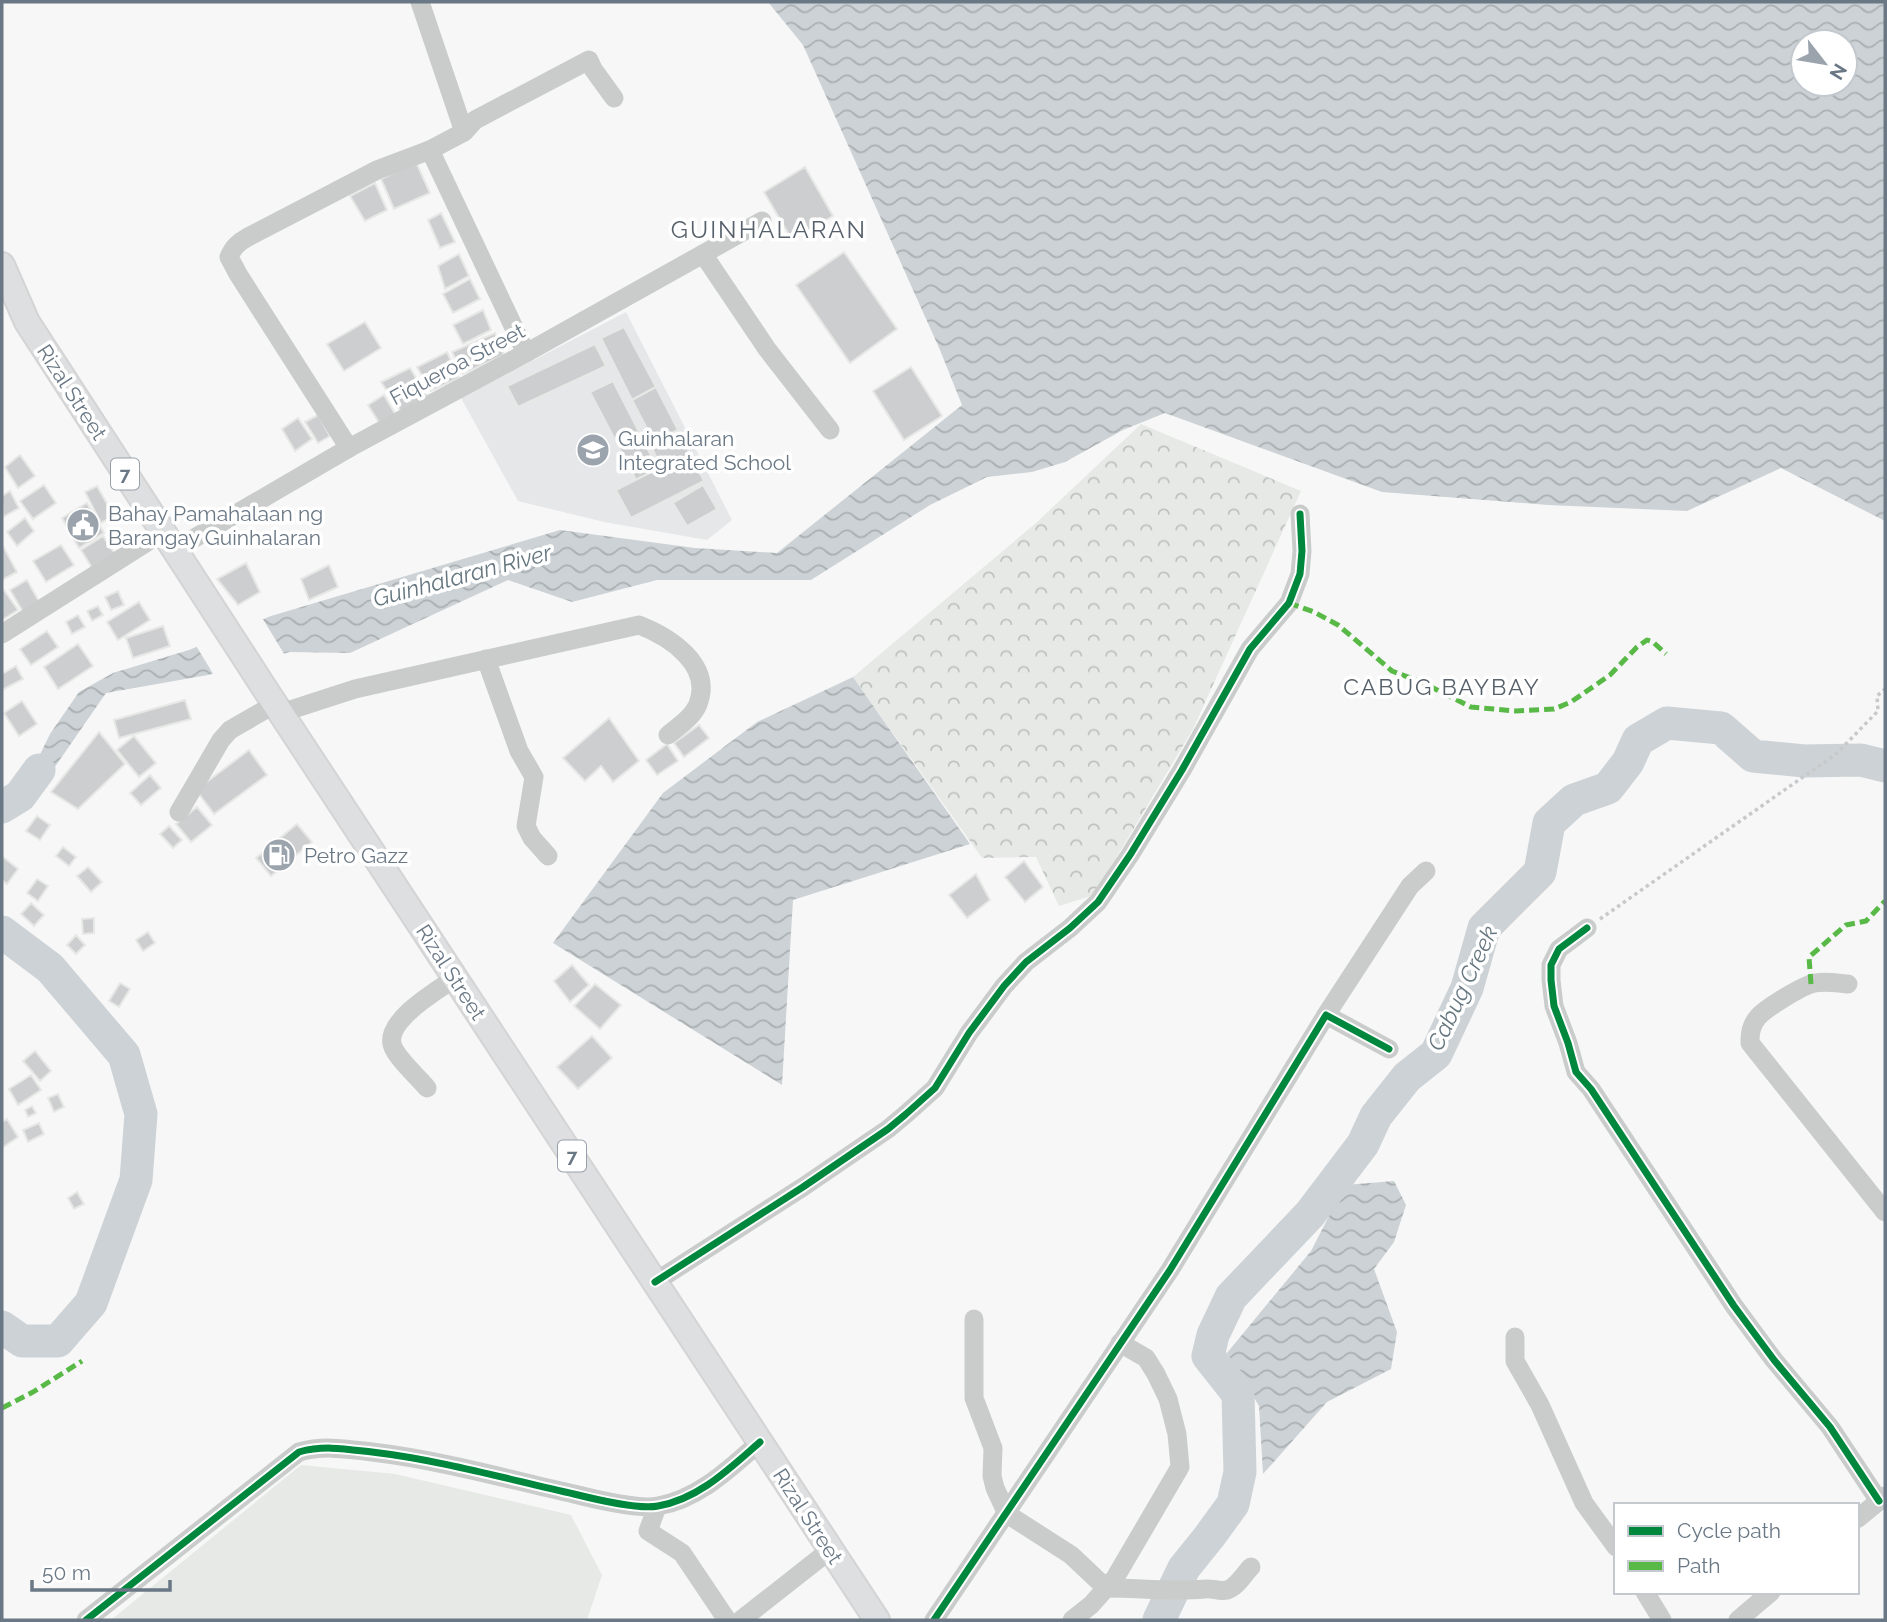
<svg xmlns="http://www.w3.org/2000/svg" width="1887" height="1622" font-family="Raleway,sans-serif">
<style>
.built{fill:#e6e7e8}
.grass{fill:#e6e9e5}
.forest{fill:url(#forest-crowns)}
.water{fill:url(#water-waves);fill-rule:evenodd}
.pier{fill:#f7f7f7}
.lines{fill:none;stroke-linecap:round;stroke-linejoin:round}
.river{stroke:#ccd2d5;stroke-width:33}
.building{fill:#cdcecf;stroke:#e7e7e6;stroke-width:2}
.major-casing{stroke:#d4d4d5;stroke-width:28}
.path{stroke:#c8c9ca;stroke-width:3.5;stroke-dasharray:3.5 3.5;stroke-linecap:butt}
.minor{stroke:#cacccc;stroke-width:19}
.major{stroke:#dedfe0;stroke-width:24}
.quiet{stroke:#58b947;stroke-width:5;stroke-dasharray:10 5;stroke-linecap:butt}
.cycleway-casing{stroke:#fff;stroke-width:11}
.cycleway{stroke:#00873e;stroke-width:7}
.labels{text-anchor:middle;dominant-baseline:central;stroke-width:7;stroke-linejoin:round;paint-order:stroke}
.shield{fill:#fff;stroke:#97a0aa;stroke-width:2}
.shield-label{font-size:19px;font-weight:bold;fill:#6a7885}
.street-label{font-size:21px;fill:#6a7885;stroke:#fff}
.poi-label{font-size:21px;fill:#6a7885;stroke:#fff;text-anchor:start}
.water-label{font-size:23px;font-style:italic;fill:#667780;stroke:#fff}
.neighbourhood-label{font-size:23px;letter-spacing:2px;fill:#57616b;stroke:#fff}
.quarter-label{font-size:24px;letter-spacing:2px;fill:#57616b;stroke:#fff}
</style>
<defs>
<pattern id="forest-crowns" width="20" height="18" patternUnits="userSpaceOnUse" patternTransform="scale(1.75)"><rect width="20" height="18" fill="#e6e9e5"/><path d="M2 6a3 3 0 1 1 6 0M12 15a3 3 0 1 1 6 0" fill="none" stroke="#bec2bf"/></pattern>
<pattern id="water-waves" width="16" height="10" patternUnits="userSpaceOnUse" patternTransform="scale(1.75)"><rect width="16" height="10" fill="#ccd2d5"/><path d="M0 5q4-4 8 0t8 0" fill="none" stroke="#aaafb2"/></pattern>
</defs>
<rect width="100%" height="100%" fill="#f7f7f7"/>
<polygon class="built" points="626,312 732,520 707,540 604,522 518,501 461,398"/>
<polygon class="grass" points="301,1465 395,1474 571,1515 602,1575 587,1620 111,1620"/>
<polygon class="forest" points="1141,424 1301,491 1193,729 1094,895 1059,906 1036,857 982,858 853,677 1036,523"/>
<g class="water">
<path d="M768 2H1885V521L1781 468 1687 511 1548 505 1382 492 1165 413 1123 430 1065 462 1032 472 987 477 930 505 811 580H657L572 602 508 580 350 653 290 652 208 675 106 693 41 787 13 808 8 800 33 769 50 734 79 692 113 673 189 650 271 616 560 530 695 548 777 553 962 405 940 350 803 45ZM1803 42H1845V84H1803Z"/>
<polygon points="853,677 970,844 793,900 782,1085 553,943 663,793 757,722"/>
<polygon points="1394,1181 1406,1205 1394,1242 1374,1269 1397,1332 1391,1369 1327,1402 1263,1474 1259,1406 1227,1353 1311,1251 1345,1185"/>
</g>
<polygon class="pier" points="261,616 286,657 215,677 195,644"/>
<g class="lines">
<g class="river">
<polyline points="2,807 20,796 39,770"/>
<polyline points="2,932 50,968 124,1055 141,1114 136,1180 91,1303 58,1341 22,1341 2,1327"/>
<polyline points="1159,1620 1184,1568 1209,1537 1233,1504 1240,1472 1238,1394 1208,1356 1213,1335 1231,1297 1310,1214 1363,1144 1376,1116 1407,1077 1436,1054 1467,988 1484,928 1540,872 1549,823 1574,800 1608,788 1628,762 1638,740 1667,723 1721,728 1753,756 1804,761 1861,760 1885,766"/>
</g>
</g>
<g class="building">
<polygon points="416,162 430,193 394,209 381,179"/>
<polygon points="805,167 833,216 792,240 764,192"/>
<polygon points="375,183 387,210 365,221 350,196"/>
<polygon points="441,213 455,242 440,248 428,220"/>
<polygon points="844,252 897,329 850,363 796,285"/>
<polygon points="459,254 469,276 445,289 438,266"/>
<polygon points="470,279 480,299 453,313 443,294"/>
<polygon points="483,310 491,330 463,344 453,325"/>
<polygon points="365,322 381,348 344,371 327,344"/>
<polygon points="624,327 656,387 632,400 601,338"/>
<polygon points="495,333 504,355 463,374 452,352"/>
<polygon points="595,344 606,366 518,407 507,386"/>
<polygon points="447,352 459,378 431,391 417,367"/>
<polygon points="911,367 942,416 904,440 873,391"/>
<polygon points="410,368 427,396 401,412 381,382"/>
<polygon points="613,381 658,469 636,480 590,392"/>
<polygon points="656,387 678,430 654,442 632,400"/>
<polygon points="384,395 397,417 381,426 368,405"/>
<polygon points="318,415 330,436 318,443 305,422"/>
<polygon points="298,418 312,439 295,451 282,429"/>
<polygon points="679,432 704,481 631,518 616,490 661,467 651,446"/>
<polygon points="20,455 35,476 18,488 5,467"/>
<polygon points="44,485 56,503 33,519 20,501"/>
<polygon points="703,485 717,509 687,526 673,503"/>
<polygon points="97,486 114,516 101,523 85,492"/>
<polygon points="10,491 19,508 3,517 2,496"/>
<polygon points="87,503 104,533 79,548 62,518"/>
<polygon points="25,518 34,531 17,546 7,532"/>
<polygon points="103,536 115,554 92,568 81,550"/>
<polygon points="61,545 74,565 46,582 33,561"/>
<polygon points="3,546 17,572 2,580 2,547"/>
<polygon points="246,563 260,592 238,605 217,579"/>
<polygon points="329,565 338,587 309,600 301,579"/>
<polygon points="27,580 40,603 23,612 10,590"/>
<polygon points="4,590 18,610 2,620 2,592"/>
<polygon points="118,591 124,605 111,610 105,597"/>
<polygon points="139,602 150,620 118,640 107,622"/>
<polygon points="98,606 103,615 92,621 87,611"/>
<polygon points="78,615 85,627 72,634 66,622"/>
<polygon points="163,626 170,646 133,658 126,638"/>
<polygon points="47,631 58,647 31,665 20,649"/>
<polygon points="78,644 93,666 58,689 44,667"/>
<polygon points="16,666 23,679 2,690 2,674"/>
<polygon points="185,700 191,719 119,738 114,720"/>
<polygon points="22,701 37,724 19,736 4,713"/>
<polygon points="609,718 639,761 613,782 601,766 585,781 563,758"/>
<polygon points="699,725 709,738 684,757 674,743"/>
<polygon points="99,732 125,764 78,809 51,792"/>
<polygon points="134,736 156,763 139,777 117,750"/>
<polygon points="667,744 678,761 657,775 646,760"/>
<polygon points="249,750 267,775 214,814 196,790"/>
<polygon points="150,775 161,788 141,805 130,793"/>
<polygon points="197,807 212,825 191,842 176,824"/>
<polygon points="37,816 50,825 40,840 26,831"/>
<polygon points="297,824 312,842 271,876 256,858"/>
<polygon points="169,826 182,840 173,848 160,834"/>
<polygon points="63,847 76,857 69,866 56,856"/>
<polygon points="2,856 18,869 7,884 2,880"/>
<polygon points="1024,861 1043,887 1025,902 1005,877"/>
<polygon points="88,867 102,882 91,892 77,876"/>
<polygon points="976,874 990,900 967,918 949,895"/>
<polygon points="37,879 48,886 38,901 27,893"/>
<polygon points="31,903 44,915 34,926 21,914"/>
<polygon points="94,918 94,933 83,934 82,919"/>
<polygon points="148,932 155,943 143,951 136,940"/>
<polygon points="76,935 85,945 76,954 67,945"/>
<polygon points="572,965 589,985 570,1002 554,981"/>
<polygon points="120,983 130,989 119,1007 109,1001"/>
<polygon points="595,984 621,1005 600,1029 574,1006"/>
<polygon points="592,1036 612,1058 578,1089 557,1067"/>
<polygon points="35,1051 51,1071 40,1081 23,1061"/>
<polygon points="31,1075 41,1090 18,1105 9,1089"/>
<polygon points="58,1094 64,1107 54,1112 48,1098"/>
<polygon points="32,1106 36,1113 28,1117 25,1110"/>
<polygon points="7,1119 18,1137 2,1148 2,1122"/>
<polygon points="39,1123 44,1134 28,1142 23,1130"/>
<polygon points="77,1192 84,1204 74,1209 68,1198"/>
</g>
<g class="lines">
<defs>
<polyline id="major" points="2,265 27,322 267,692 877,1620"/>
</defs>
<use href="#major" class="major-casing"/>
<polyline class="path" points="1600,919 1836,754 1878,711 1877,696 1885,689"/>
<g class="minor">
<polyline points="420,2 464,132"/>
<polyline points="430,150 464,132 475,120 589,60 593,69 614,98"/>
<polyline points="703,254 767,349 830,430"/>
<path d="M349 448 238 274 229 257C233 247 239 242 248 237L377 170 430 150 526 353"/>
<polyline points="174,550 349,448 526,353 762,221"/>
<polyline points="2,634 163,532"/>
<polyline points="486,659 519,751 534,777 526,826 532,838 548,856"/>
<path d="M281 713 355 689 639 625C670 637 713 665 698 704 693 717 679 726 668 735"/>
<polyline points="179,812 221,740 230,730 275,704"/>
<polyline points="1587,928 1559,949 1551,965 1551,980 1554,1006 1568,1043 1576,1072 1591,1089 1734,1306 1774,1360 1830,1427 1879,1501"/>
<path d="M1848 984C1837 983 1826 981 1815 983 1803 985 1766 1008 1758 1017 1751 1025 1750 1033 1750 1043L1885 1212"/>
<polyline points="1326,1015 1410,886 1426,871"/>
<path d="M427 1088C418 1077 395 1057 392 1044 387 1019 438 990 455 978"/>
<polyline points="655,1282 803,1187 888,1129 906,1114 935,1088 969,1033 1004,986 1026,962 1070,928 1098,902 1130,855 1182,770 1250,649 1289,603 1300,574 1302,551 1300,514"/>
<path d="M974 1319V1398L993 1448 992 1476 995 1488 1007 1514 1071 1555 1106 1588C1139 1588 1172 1592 1205 1589 1212 1588 1220 1592 1227 1590 1237 1587 1244 1574 1251 1567"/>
<polyline points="1515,1337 1515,1361 1540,1405 1584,1503 1616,1547"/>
<polyline points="657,1507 648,1531 682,1553 727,1620"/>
<polyline points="1857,1519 1885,1496"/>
<polyline points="1645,1592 1662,1620"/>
<path d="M86 1620 299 1452C324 1445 346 1449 372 1452 440 1460 507 1479 574 1494 594 1499 639 1510 658 1506 699 1499 730 1468 760 1442"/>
<polyline points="741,1620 830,1550"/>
<polyline points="934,1620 1170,1270 1326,1015 1389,1049"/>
<polyline points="1072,1620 1091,1605 1115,1578 1180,1467 1177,1434 1168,1399 1156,1374 1146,1358 1120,1343"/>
<polyline points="1738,1620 1771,1592"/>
</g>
<use href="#major" class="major"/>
<g class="quiet">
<polyline points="1289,603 1314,612 1338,625 1392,671 1421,682 1471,707 1516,711 1554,709 1571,702 1610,675 1637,647 1647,640 1653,642 1666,654"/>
<polyline points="1811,984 1809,957 1846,925 1866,921 1885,901"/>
<polyline points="2,1408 33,1392 82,1361"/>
</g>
<defs>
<g id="cycleway">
<polyline points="1587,928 1559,949 1551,965 1551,980 1554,1006 1568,1043 1576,1072 1591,1089 1734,1306 1774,1360 1830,1427 1879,1501"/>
<polyline points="655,1282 803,1187 888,1129 906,1114 935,1088 969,1033 1004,986 1026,962 1070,928 1098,902 1130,855 1182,770 1250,649 1289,603 1300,574 1302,551 1300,514"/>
<path d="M86 1620 299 1452C324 1445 346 1449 372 1452 440 1460 507 1479 574 1494 594 1499 639 1510 658 1506 699 1499 730 1468 760 1442"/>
<polyline points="934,1620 1170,1270 1326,1015 1389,1049"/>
</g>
</defs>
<use href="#cycleway" class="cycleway-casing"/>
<use href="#cycleway" class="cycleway"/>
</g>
<defs>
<symbol id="school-disc" viewBox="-11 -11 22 22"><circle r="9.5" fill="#9ba4ad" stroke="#fff"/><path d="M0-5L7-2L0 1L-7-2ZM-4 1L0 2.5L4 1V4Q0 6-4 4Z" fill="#fff"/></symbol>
<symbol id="civic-disc" viewBox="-11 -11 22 22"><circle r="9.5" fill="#9ba4ad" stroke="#fff"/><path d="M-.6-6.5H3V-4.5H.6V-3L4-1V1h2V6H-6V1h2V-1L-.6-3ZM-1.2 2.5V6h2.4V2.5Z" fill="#fff"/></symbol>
<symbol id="fuel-disc" viewBox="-11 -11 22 22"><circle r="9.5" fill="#9ba4ad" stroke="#fff"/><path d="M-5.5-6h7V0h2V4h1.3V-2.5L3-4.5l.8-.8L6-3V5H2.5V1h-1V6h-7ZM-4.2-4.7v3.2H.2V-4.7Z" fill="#fff"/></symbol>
</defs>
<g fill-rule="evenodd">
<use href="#school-disc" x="574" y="431" width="38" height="38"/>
<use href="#civic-disc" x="64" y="506" width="38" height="38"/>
<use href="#fuel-disc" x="260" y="836" width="38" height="38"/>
</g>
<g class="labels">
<g class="shield">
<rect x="111" y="458.5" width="28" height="31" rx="5"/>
<rect x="558" y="1140.5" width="28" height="31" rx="5"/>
</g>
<g class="shield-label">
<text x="125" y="474">7</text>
<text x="572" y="1156">7</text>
</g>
<g class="street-label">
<text transform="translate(457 364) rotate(-28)">Fiqueroa Street</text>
<text transform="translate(72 392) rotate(57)">Rizal Street</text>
<text transform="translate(451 972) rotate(57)">Rizal Street</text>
<text transform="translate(808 1516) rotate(57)">Rizal Street</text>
</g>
<g class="poi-label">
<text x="618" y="438">Guinhalaran<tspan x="618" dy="24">Integrated School</tspan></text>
<text x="108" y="513">Bahay Pamahalaan ng<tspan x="108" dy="24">Barangay Guinhalaran</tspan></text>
<text x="304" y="855">Petro Gazz</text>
</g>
<g class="water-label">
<text transform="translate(462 575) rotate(-15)">Guinhalaran River</text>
<text transform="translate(1462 988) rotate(-65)">Cabug Creek</text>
</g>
<g class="neighbourhood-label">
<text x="1442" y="686">CABUG BAYBAY</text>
</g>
<g class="quarter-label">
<text x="769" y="229">GUINHALARAN</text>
</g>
</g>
<rect width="1887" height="1622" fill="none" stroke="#6a7885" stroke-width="7"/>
<rect x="1614" y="1503" width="245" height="91" fill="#ffffff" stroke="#c3c9ce" stroke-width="2"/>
<rect x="1628" y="1526" width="35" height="10" fill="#00873e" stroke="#c3c9ce" stroke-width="2"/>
<text x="1677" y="1538" font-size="21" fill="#6a7885">Cycle path</text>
<rect x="1628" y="1561" width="35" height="10" fill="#58b947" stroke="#c3c9ce" stroke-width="2"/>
<text x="1677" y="1573" font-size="21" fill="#6a7885">Path</text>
<g transform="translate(1824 63) rotate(121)"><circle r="33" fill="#ffffff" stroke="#c3c9ce" stroke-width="2"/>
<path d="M0-5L12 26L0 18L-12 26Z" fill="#9ba4ad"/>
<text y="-10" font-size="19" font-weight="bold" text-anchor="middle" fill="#6a7885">N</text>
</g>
<path d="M32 1580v10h138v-10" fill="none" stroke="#6a7885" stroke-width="3.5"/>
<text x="42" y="1580" font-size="21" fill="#6a7885" stroke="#ffffff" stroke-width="5" paint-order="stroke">50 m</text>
</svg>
